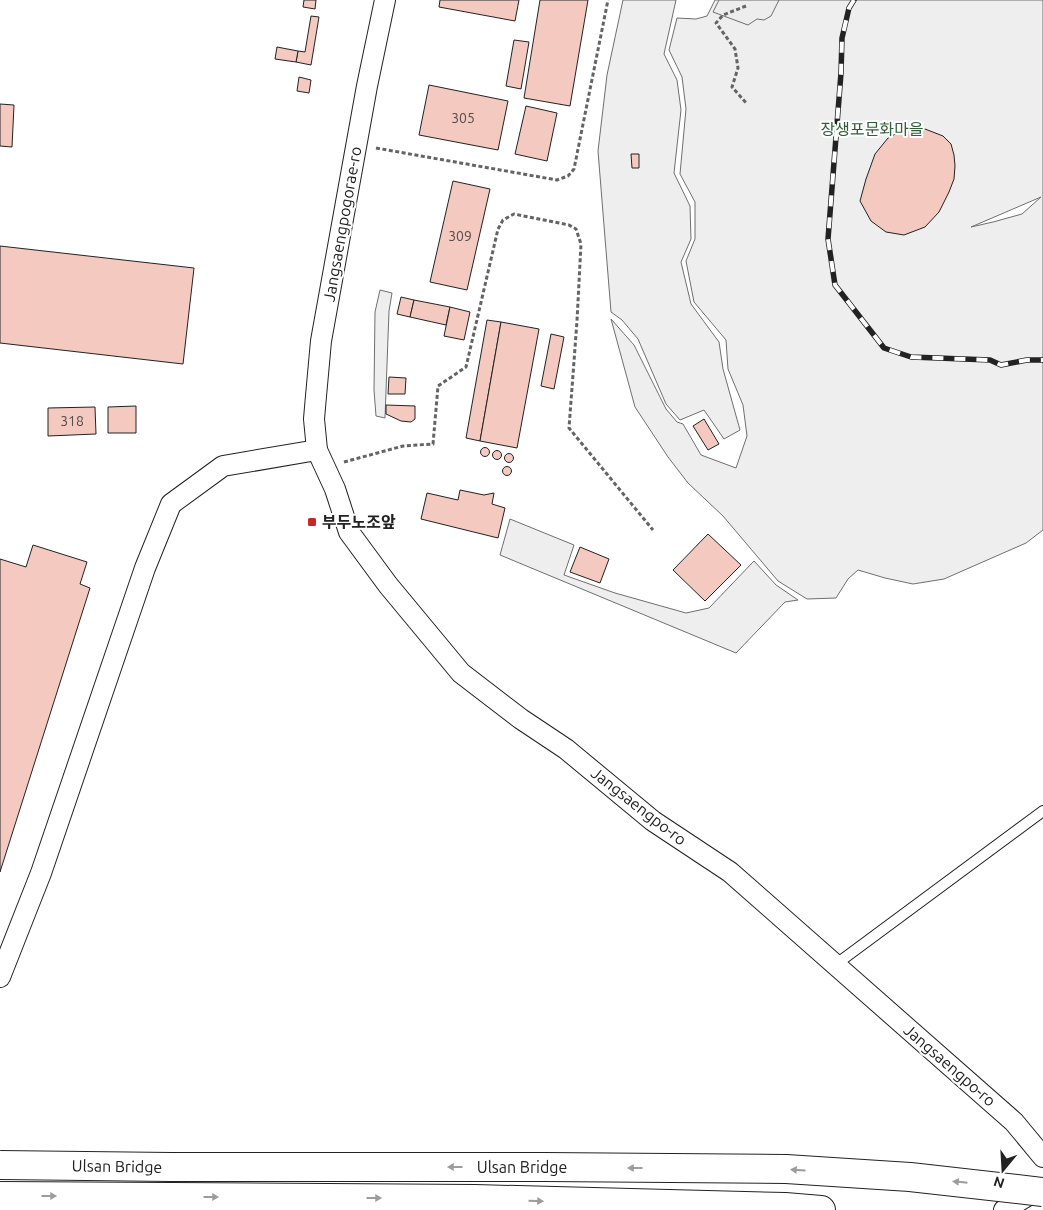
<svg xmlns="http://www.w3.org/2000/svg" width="1043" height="1210" font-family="Ubuntu,'Noto Sans KR',sans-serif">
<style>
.green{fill:#eee;stroke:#6f6f6f;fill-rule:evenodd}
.parking{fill:#ededed;stroke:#6f6f6f}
.building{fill:#f3c9c0;stroke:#222}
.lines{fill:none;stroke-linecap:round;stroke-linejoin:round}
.lane-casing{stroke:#222;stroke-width:12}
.street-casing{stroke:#222;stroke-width:22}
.highway-casing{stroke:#222;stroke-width:30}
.path{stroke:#646464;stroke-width:3;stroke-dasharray:4 2.5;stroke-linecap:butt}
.lane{stroke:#fff;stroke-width:10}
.street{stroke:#fff;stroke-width:20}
.highway{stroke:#fff;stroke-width:28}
.rail-casing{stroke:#222;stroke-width:5.5}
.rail{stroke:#fff;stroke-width:4;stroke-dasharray:11;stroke-linecap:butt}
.highway-bridge-casing{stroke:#222;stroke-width:30;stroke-linecap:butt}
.highway-bridge{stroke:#fff;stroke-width:28}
.oneway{fill:#9c9c9c}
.poi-dot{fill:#c62828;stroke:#fff;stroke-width:2}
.labels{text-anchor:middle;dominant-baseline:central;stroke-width:4;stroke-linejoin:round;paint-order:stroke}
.number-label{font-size:14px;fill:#564c4a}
.park-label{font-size:16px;fill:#2f5e38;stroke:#fff}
.street-label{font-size:16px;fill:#222;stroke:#fff}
.poi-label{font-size:16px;font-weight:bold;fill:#222;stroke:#fff;text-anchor:start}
</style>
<rect width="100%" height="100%" fill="#fff"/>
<g class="green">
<polygon points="623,0 676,0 664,54 677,80 681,110 674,173 690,206 691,239 681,262 691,304 719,342 723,369 740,430 724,439 704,410 680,420 666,404 638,339 622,320 611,312 598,151 607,75"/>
<path d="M715 0H1043V530L1026 543 944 579 913 584 885 578 858 570 848 579 836 598 807 599 778 581 723 516 688 483 668 457 635 407 611 319 634 345 666 409 677 422 683 424 701 455 736 468 747 436 743 405 728 369 726 340 694 302 686 261 695 239V202L680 174 686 109 682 77 669 50 677 18 696 19 707 16ZM1041 197 1022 214 993 222 971 227Z"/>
<polygon points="380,290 392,293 389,311 385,418 376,416 374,390 375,312"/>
<polygon points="510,519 574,545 564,575 615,593 686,613 709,608 754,561 776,585 798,600 785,602 736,653 500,555"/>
</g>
<polygon class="parking" points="719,0 779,0 771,16 764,20 757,19 748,25 713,12"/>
<g class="building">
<polygon points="304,0 316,0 315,9 303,7"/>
<polygon points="440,0 519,0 515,21 439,7"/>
<polygon points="540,0 588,0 570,106 524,98"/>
<polygon points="311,16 319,17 311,65 296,62 298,51 305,52"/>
<polygon points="514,40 529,42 521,89 506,86"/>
<polygon points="277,47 298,51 296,62 275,59"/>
<polygon points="299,77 311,80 309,93 297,91"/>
<polygon points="429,85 508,101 498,150 419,135"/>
<polygon points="0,104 14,105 12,147 0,146"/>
<polygon points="526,106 557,113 547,161 515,154"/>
<polygon points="905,129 925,129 943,136 951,144 954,155 955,166 954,179 949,192 939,212 925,227 904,235 886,232 871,221 860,201 866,179 875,154 888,138"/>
<polygon points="631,154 639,154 639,168 632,168"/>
<polygon points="453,181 490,189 467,290 430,282"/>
<polygon points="0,246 194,268 183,364 0,343"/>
<polygon points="401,297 414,300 410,317 397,314"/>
<polygon points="414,300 450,307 446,325 410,317"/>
<polygon points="450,307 470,312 464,340 444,336"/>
<polygon points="487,320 501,322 480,441 466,438"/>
<polygon points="501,322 539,329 517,448 480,441"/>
<polygon points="551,334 564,337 554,389 541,386"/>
<polygon points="389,377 406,378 405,394 388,394"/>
<polygon points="386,405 415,406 415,419 411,422 401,421 386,414"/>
<polygon points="136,406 136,433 108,433 108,407"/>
<polygon points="95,407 96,434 48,436 48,408"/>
<polygon points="704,419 719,444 708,450 693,426"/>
<circle cx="485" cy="452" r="4.5"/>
<circle cx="497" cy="455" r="4.5"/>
<circle cx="509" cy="458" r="4.5"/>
<circle cx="507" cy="471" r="4.5"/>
<polygon points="460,490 484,495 494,493 492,504 505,508 498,538 421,519 427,493 458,500"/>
<polygon points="708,534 741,565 705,601 673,570"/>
<polygon points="33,545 87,562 80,584 90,588 0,872 0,559 26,567"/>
<polygon points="580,547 609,559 600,583 570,572"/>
</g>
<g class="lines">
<defs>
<polyline id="lane" points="835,965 1043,811"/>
<g id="street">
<polyline points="385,0 367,86 321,341 316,396 314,419 317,450 335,489 349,532 388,585 461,673 521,719 566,749 653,821 730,872 1014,1122 1043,1157"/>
<polyline points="0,977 41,873 145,568 171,504 223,466 317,450"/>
<polyline points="1004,1210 1037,1190"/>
</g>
<polyline id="highway" points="0,1196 475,1199 785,1207 821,1210"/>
</defs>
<use href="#lane" class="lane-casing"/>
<use href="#street" class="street-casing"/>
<use href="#highway" class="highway-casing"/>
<g class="path">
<polyline points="746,6 723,15 716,23 735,49 738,68 732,87 747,104"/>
<polyline points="376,148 557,180 568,176 574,169 608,0"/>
<polyline points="344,462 403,446 433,444 438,386 466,367 498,229 503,220 514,214 569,225 576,229 581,244 577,321 569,428 653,530"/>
</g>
<use href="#lane" class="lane"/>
<use href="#street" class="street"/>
<use href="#highway" class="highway"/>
<defs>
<polyline id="rail" points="854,0 849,8 842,38 841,73 828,239 835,285 884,348 911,357 990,360 1001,365 1027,360 1043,360"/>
</defs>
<use href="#rail" class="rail-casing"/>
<use href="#rail" class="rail"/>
<defs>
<polyline id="highway-bridge" points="0,1165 171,1167 545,1167 786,1169 910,1177 1043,1192"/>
</defs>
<use href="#highway-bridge" class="highway-bridge-casing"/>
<use href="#highway-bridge" class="highway-bridge"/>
</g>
<defs><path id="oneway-solid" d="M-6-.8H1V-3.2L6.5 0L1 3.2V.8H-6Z" transform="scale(1.25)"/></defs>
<g class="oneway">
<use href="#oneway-solid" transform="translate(455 1167) rotate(180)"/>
<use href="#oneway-solid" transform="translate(635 1168) rotate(-180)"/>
<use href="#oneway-solid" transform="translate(798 1170) rotate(-176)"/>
<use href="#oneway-solid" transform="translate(960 1182) rotate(-174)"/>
<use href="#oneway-solid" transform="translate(49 1196)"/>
<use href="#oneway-solid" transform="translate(211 1197)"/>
<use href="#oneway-solid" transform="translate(374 1198)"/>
<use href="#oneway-solid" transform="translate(536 1201) rotate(2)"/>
</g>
<rect class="poi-dot" x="307" y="517" width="10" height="10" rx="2.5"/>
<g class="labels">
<g class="number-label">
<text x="463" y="118">305</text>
<text x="460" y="236">309</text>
<text x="72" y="421">318</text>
</g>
<g class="park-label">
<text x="872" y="129">장생포문화마을</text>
</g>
<g class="street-label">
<text transform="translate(342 224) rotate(-80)">Jangsaengpogorae-ro</text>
<text transform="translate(639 806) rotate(38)">Jangsaengpo-ro</text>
<text transform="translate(950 1065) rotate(41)">Jangsaengpo-ro</text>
<text transform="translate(117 1166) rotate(1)">Ulsan Bridge</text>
<text x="522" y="1167">Ulsan Bridge</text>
</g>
<g class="poi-label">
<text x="322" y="522">부두노조앞</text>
</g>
</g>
<g transform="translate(1003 1170) rotate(198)" stroke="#ffffff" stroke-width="4" paint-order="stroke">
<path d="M0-4L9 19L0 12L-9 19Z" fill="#222222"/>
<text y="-8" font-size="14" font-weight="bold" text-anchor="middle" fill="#222222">N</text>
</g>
</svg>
